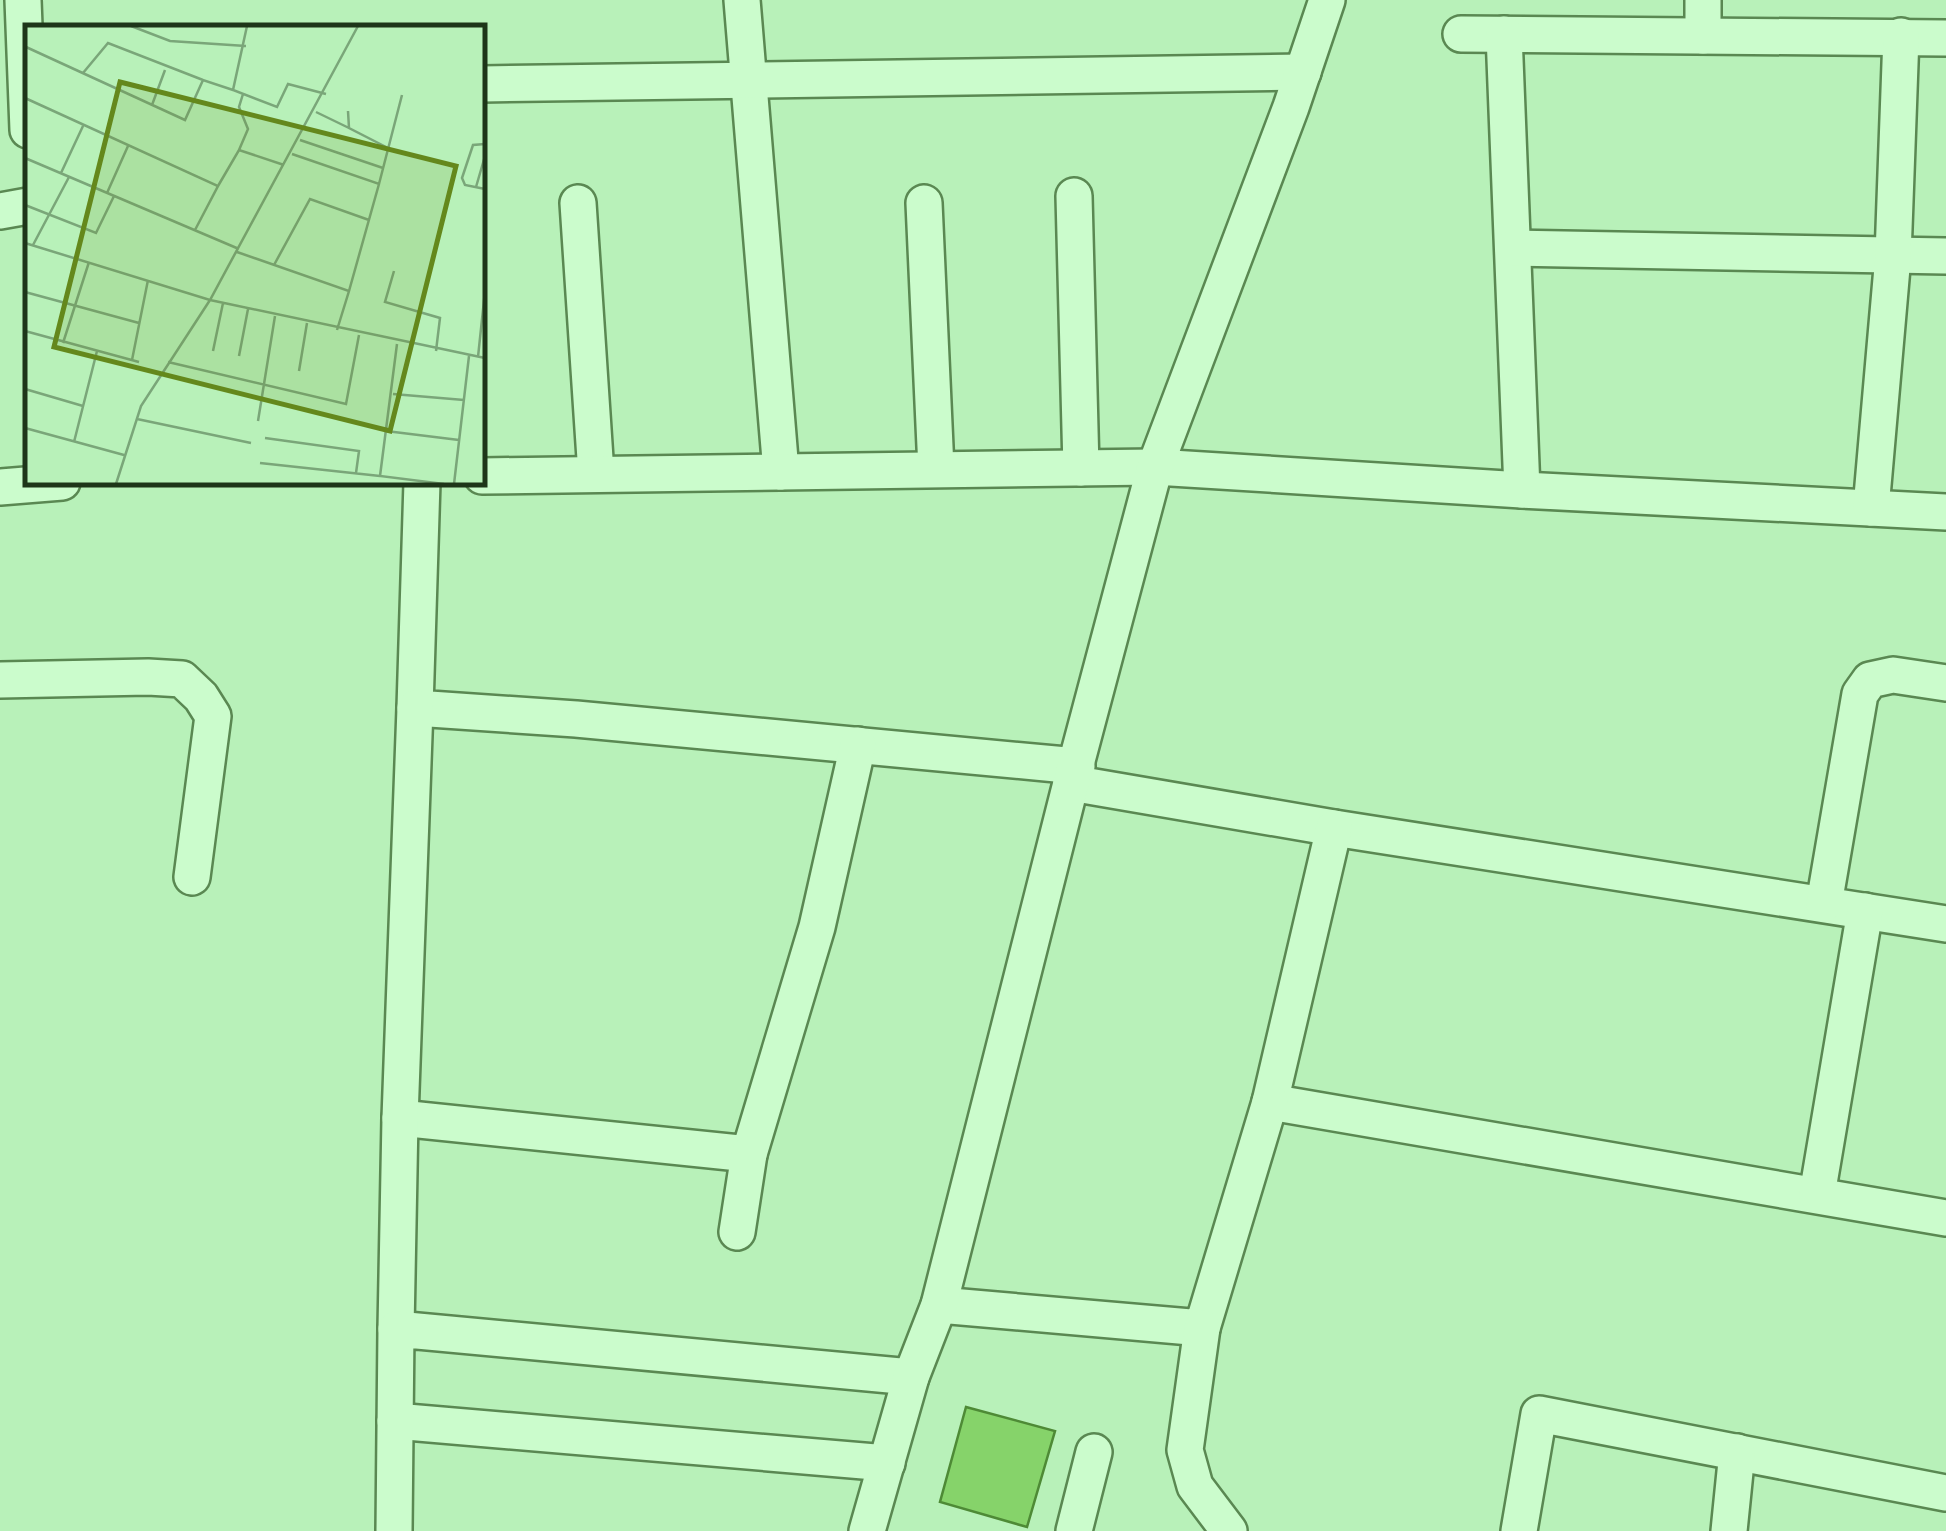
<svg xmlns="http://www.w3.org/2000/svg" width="1946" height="1531" font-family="'Crimson Pro',serif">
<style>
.building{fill:#86d36a;stroke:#4e8a36;stroke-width:2.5}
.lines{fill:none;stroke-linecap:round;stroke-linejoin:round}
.street-casing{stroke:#5a8852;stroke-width:40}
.street{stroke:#cbfccc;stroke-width:35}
.inset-road{fill:none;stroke:#7aa679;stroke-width:2.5}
.view{fill:#64881c;fill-opacity:0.15;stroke:#64881c;stroke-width:5}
.inset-edge{fill:none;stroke:#1e3619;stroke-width:5}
</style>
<rect width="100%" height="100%" fill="#b8f1b9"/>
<polygon class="building" points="966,1407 1055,1431 1027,1527 940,1502"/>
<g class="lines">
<defs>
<g id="street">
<polyline points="23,0 28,130"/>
<polyline points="742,0 781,472"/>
<polyline points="1461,34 1946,38"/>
<polyline points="1504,34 1522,490"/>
<polyline points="1703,36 1703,0"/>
<polyline points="482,84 1303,72"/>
<polyline points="1074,196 1081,468"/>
<polyline points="578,203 596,474"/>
<polyline points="924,203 936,469"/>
<polyline points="0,211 28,206"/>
<polyline points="1513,248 1946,256"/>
<polyline points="482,476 1155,467 1522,490 1946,512"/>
<polyline points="422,482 415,708 576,719 1077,766"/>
<polyline points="0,487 62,482"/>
<polyline points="1871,508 1893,256 1901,36"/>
<polyline points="0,680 148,677 182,679 201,697 213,716 192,877"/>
<polyline points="1071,783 1334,828 1946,924"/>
<polyline points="1334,828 1270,1102 1946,1218"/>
<polyline points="1824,904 1860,694 1870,680 1893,675 1946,683"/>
<polyline points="400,1118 749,1154 817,927 858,745"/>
<polyline points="1817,1195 1865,911"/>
<polyline points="737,1232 749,1154"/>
<polyline points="939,1305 1202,1328 1270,1102"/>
<polyline points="1202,1328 1185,1450 1195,1486 1229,1531"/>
<polyline points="396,1329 400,1118 415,708"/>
<polyline points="395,1421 887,1463"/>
<polyline points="394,1531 396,1329 911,1377"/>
<polyline points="867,1531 911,1377 939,1305 1071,783 1155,467 1291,107 1327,0"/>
<polyline points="1074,1531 1094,1452"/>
<polyline points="1519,1531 1539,1414 1946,1493"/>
<polyline points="1729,1531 1737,1452"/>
</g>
</defs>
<use href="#street" class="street-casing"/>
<use href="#street" class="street"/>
</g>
<g transform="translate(25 25)">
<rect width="460" height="460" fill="#b8f1b9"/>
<path class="inset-road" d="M106 1 145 16 221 21M222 1 208 65 252 82 263 59 301 69M1 22 160 95 178 55 208 65M58 48 83 18 178 55M0 73 193 161 170 205M127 80 140 45M323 86 324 103 363 123M291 87 324 103M275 115 358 143M460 119 448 120 437 153 440 160 460 164M214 125 223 104 214 82 218 69M267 129 354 159 377 70M0 133 214 224M36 148 58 101M193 161 214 125 259 140M451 162 460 131M82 168 103 121M0 180 71 208 89 171M0 218 185 275 460 333M8 220 44 152M212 227 324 266 312 305M249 240 285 174 344 195M369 246 360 277 415 293 411 326M324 266 354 159M0 267 114 298M0 306 114 337M38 318 64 237M372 319 355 451 419 459M188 326 198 278M214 331 223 284M453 332 460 266M107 335 123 255M143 337 321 379 334 310M274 346 282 298M0 364 58 381M368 369 439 375M112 394 226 418M233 396 250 291M0 403 99 430M361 406 434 415M240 413 334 426 331 448M49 417 72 326M235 438 355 451M91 459 116 381 185 275 333 1M429 459 444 331"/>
<path class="view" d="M95 57 431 141 365 406 29 322Z"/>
<rect width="460" height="460" class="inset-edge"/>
</g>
</svg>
